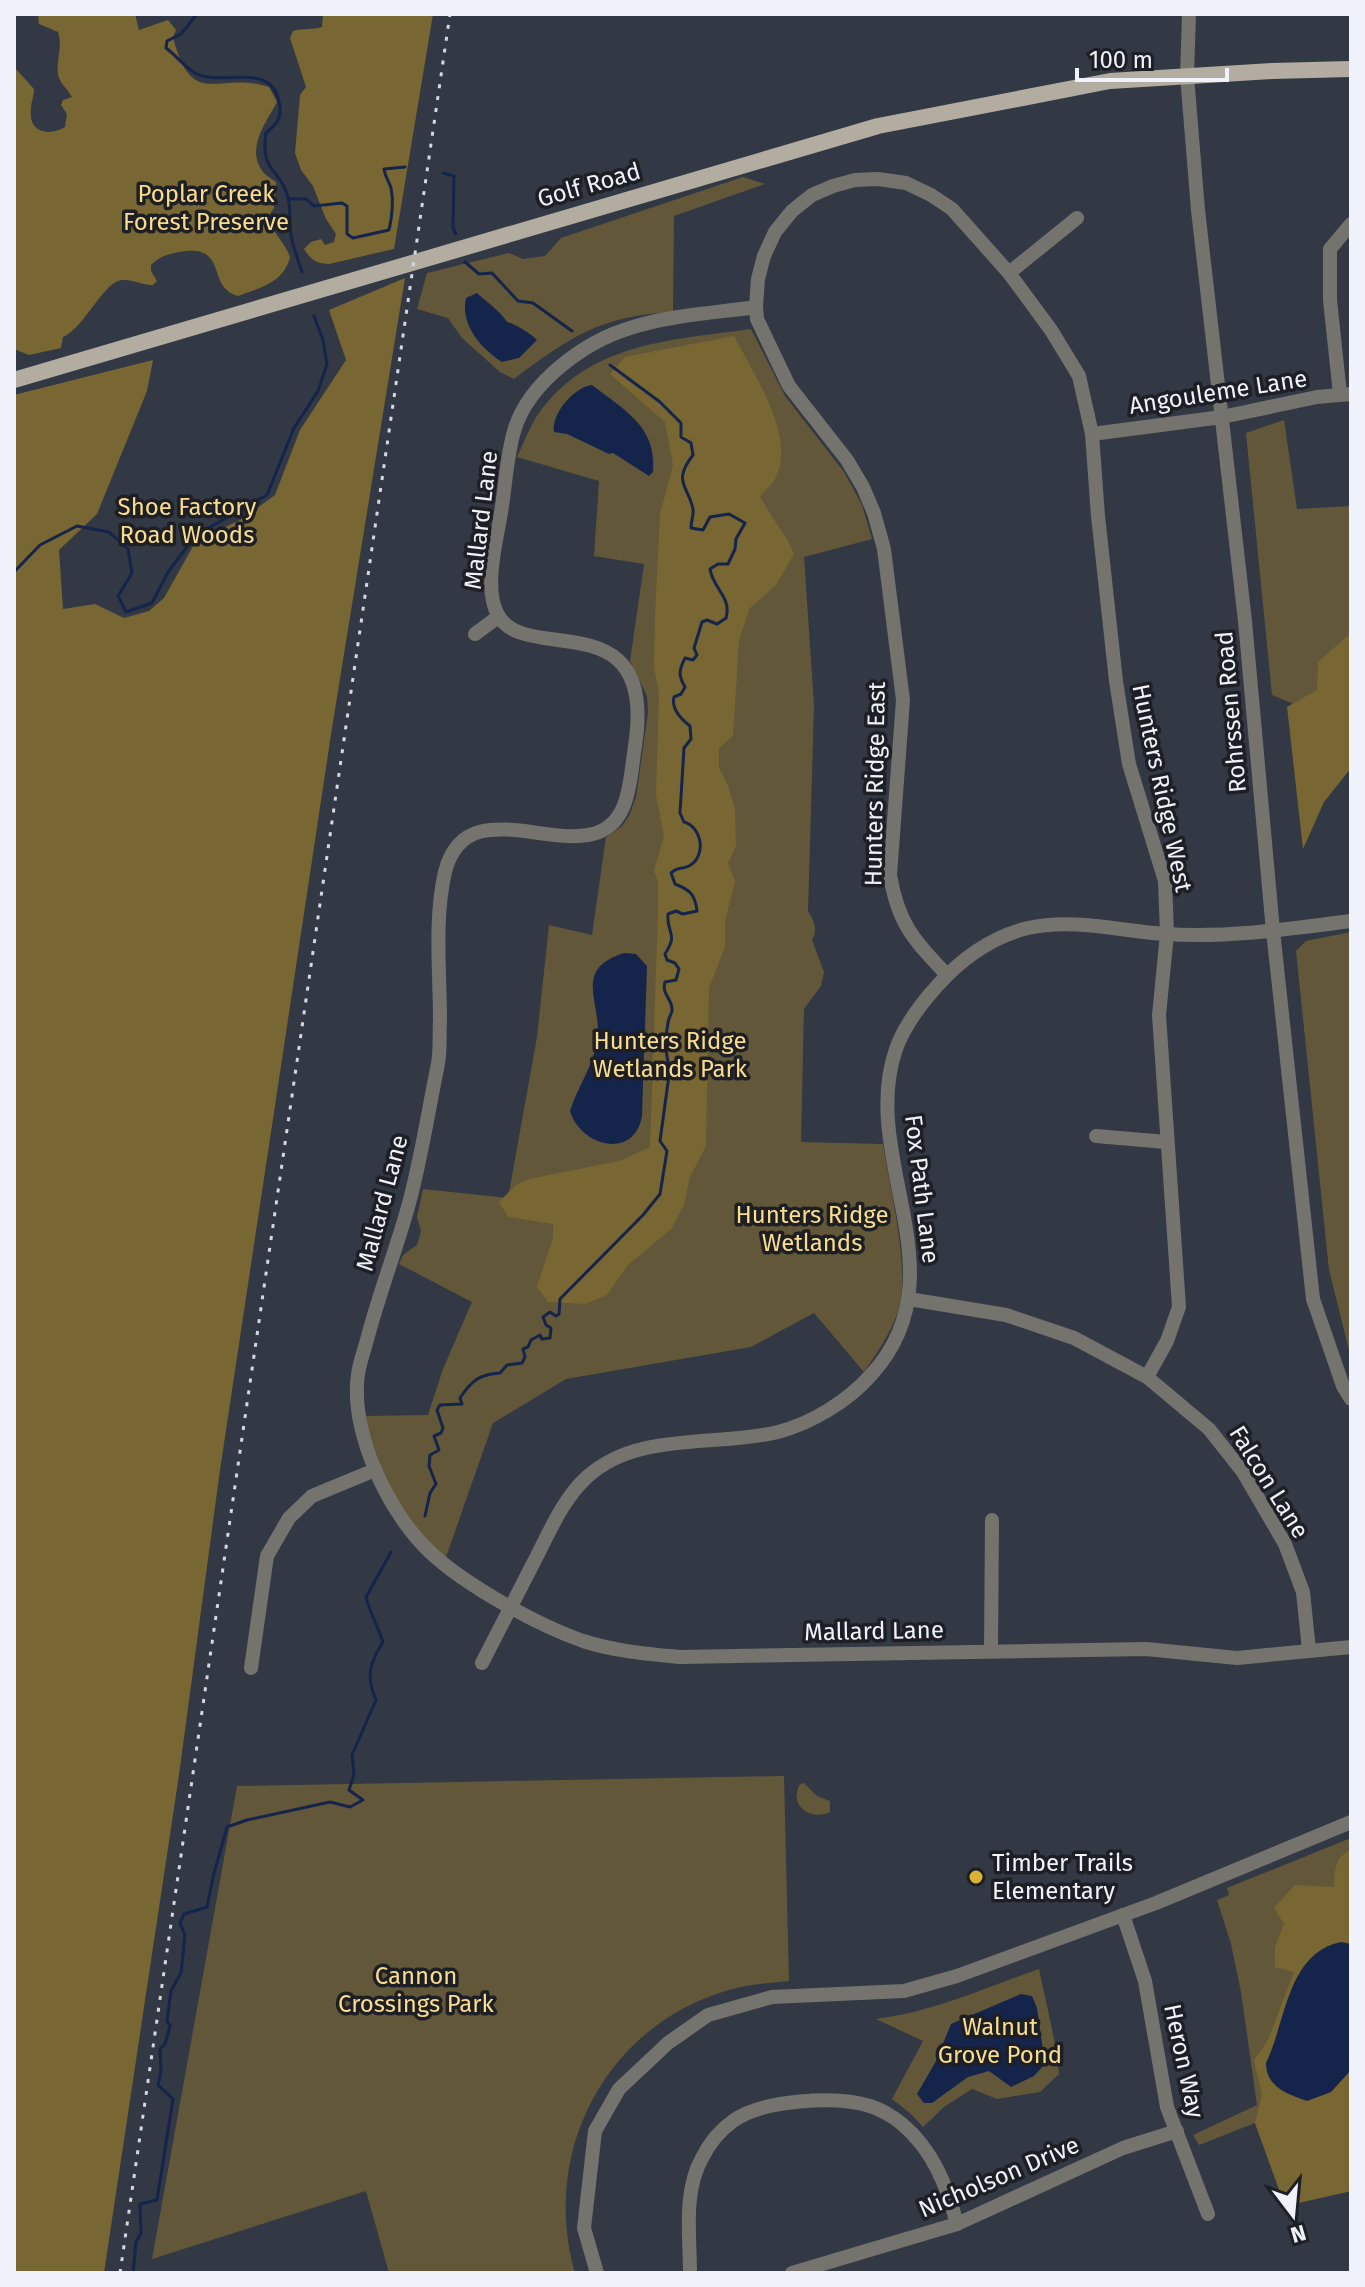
<svg xmlns="http://www.w3.org/2000/svg" width="1365" height="2287" font-family="'Fira Sans',sans-serif">
<style>
.green{fill:#625839}
.forest{fill:#786732}
.water{fill:#15244b}
.lines{fill:none;stroke-linecap:round;stroke-linejoin:round}
.stream{stroke:#15244b;stroke-width:3}
.minor{stroke:#75736d;stroke-width:14}
.major{stroke:#b2ada0;stroke-width:16}
.rail{stroke:#d5d8e1;stroke-width:3;stroke-dasharray:4 8;stroke-linecap:butt}
.poi-dot{fill:#d9b334;stroke:#1d1f25;stroke-width:3}
.labels{text-anchor:middle;dominant-baseline:central;stroke-width:7;stroke-linejoin:round;paint-order:stroke}
.street-label{font-size:24px;fill:#eff2fa;stroke:#1d1f25}
.park-label{font-size:24px;fill:#f9dd8d;stroke:#1d1f25}
.poi-label{font-size:24px;fill:#eff2fa;stroke:#1d1f25;text-anchor:start}
</style>
<rect width="100%" height="100%" fill="#323844"/>
<g class="green">
<path d="M743 177 765 184 674 216 673 312C600 316 570 337 514 379L500 372 462 338 448 318 417 309 427 273 509 253 523 259 545 256 561 238Z"/>
<path d="M751 329 785 396 844 472 862 505 872 539 804 557 814 705 808 912C814 919 818 931 812 940L824 972 821 986 804 1009 801 1142 883 1144C890 1190 911 1269 898 1312 890 1334 877 1353 864 1372L814 1313 751 1347 566 1379 493 1423 446 1557C400 1526 380 1466 364 1416L428 1415 443 1369 472 1302 399 1264 403 1255 417 1245 421 1231 417 1217 423 1189 508 1198 537 1037 549 925 592 935 606 837 622 826 629 816 636 797 648 712 647 696 630 661 644 564 594 556 599 481 517 457C524 443 530 425 539 413 590 342 673 340 751 329Z"/>
<polygon points="1284,420 1297,509 1351,506 1351,694 1326,717 1272,695 1246,433"/>
<polygon points="1351,932 1351,1358 1329,1270 1296,951 1306,941"/>
<path d="M784 1776 789 1981C769 1983 749 1984 729 1990 606 2025 540 2152 575 2273H389L366 2191 152 2259 237 1786Z"/>
<path d="M804 1783 817 1796 830 1801V1812C811 1821 788 1806 800 1784Z"/>
<polygon points="1351,1838 1351,2191 1285,2206 1255,2123 1199,2145 1193,2135 1257,2105 1241,1992 1231,1944 1217,1900 1229,1895 1227,1888"/>
<path d="M1039 1969 1055 2043 1059 2074 1040 2092 997 2099 972 2089 944 2107 923 2127 910 2113 892 2099 923 2041 876 2019C933 2012 985 1988 1039 1969Z"/>
</g>
<g class="forest">
<path d="M38 14H135L139 30 168 20 176 30 173 37C192 112 218 70 269 87L277 102C266 123 247 146 261 169 263 174 272 179 276 182L274 208 268 217C272 233 285 242 290 257 284 283 259 288 238 296 205 287 230 243 179 252 168 254 159 257 151 265V271L157 281 153 285C142 285 132 279 121 280 103 283 84 328 63 337L61 348 29 355 14 349V67L34 89C34 97 31 102 31 109 28 132 47 137 65 127L67 114 61 105 63 100 72 97C68 90 59 82 58 74 56 59 63 47 58 32L39 24Z"/>
<path d="M323 14H433L394 249 329 264C316 264 310 259 304 249L311 242 321 239 325 245 334 242 336 234 326 219 313 186 301 170 295 153 300 95 306 87 290 38 293 31C303 28 312 30 322 27Z"/>
<polygon points="405,278 332,728 220,1470 179,1775 104,2273 14,2273 14,395 153,360 147,391 97,514 59,550 63,609 95,604 124,618 149,611 164,598 196,541 242,519 275,495 300,430 346,360 329,310"/>
<path d="M734 336C753 373 796 435 776 477 773 484 765 490 760 496 770 517 786 533 794 554L776 585 750 608 739 640 733 736 719 748V768L728 786 735 809 736 846 728 863 735 881 725 921V947L709 988 706 1146 690 1177 684 1205 671 1229 628 1265 607 1295 585 1304 548 1302 537 1287 553 1238V1224L508 1217 499 1202 516 1185 529 1179 619 1161 650 1147 658 912V882L654 870 664 836 656 795 659 694 654 667 655 616 660 514 673 465 665 422 610 374 625 357Z"/>
<polygon points="1351,633 1351,768 1324,802 1303,849 1287,707 1317,690 1318,662"/>
<path d="M1351 1850V2191L1285 2206 1255 2123 1262 2095 1254 2060 1268 2040 1294 1972 1275 1967V1947L1284 1924 1274 1908 1295 1885 1334 1887C1335 1871 1334 1857 1351 1850Z"/>
</g>
<g class="water">
<path d="M477 293C488 303 499 310 507 322 514 323 533 335 537 340L519 358 502 362C481 348 460 325 466 298Z"/>
<path d="M592 385C624 410 657 426 653 472L649 476 613 453 609 454 567 434 554 432C551 414 574 387 592 385Z"/>
<path d="M624 953 636 954 647 966 642 1116C634 1161 580 1146 570 1111 577 1088 593 1066 597 1042 604 1005 570 970 624 953Z"/>
<path d="M1341 1942 1351 1944V2070L1331 2092 1307 2101C1287 2094 1266 2087 1266 2063 1286 2022 1287 1953 1341 1942Z"/>
<polygon points="1021,1994 1032,1996 1037,2008 1045,2064 1034,2076 1011,2087 989,2071 968,2077 932,2103 924,2103 917,2094 936,2061 951,2024"/>
</g>
<g class="lines">
<g class="stream">
<path d="M197 14 181 34 167 41 166 48C176 55 188 71 199 75 227 85 271 62 279 102 283 117 277 124 266 133 260 173 279 166 288 197 291 209 289 222 291 235 293 247 298 260 302 272"/>
<polyline points="443,173 454,176 453,228 456,234"/>
<path d="M288 199H306L314 206 342 203 347 206V234L353 238 389 230C392 217 394 202 391 188 389 181 385 177 384 169L405 167"/>
<polyline points="465,262 479,274 492,273 518,301 533,303 572,331"/>
<polyline points="14,572 40,545 77,526 109,532 128,549 132,573 118,596 126,612 152,603 168,572 196,535 267,495 294,428 318,391 327,364 323,340 314,316"/>
<path d="M425 1516 430 1493 436 1484 429 1466 430 1455 439 1450 434 1436 441 1433 443 1428 437 1410 440 1405 462 1404 460 1398C471 1381 480 1374 500 1373L507 1365 522 1363 525 1357 523 1349 528 1347 531 1340 540 1335 542 1339 550 1338 551 1328 546 1325 543 1317 550 1312 556 1316 559 1314 560 1299 643 1215 660 1194 667 1151 660 1141 670 1068C665 1055 665 1037 668 1023 668 1019 671 1015 672 1011 673 998 661 995 665 982L676 980 679 969 675 963 667 960 665 954C679 933 666 933 668 914L676 911 683 914 697 911C695 894 690 890 675 884L671 873C678 866 681 870 689 866 707 856 702 827 684 822L680 813 684 748 691 739 690 726C681 719 671 709 674 697L681 694 685 687C678 675 679 670 685 658L693 660 697 655 694 648 702 622 707 620 717 624 726 618C732 597 713 589 710 569L718 564H728L735 549 736 539 745 523 729 514 710 517 703 530 691 528C691 521 694 515 693 509 688 485 672 482 693 455L691 443 681 437V423L660 402 610 365"/>
<path d="M133 2273 136 2242 141 2233 140 2204 157 2200 173 2099 158 2085 161 2071 160 2049 165 2044 170 2026 167 2021 171 1991 181 1973 185 1935 180 1923 184 1914 207 1907 213 1877 227 1827 247 1820 330 1802 350 1807 363 1800 349 1790 354 1774 352 1755 376 1700C366 1677 369 1664 383 1642 378 1626 370 1614 366 1597L391 1552"/>
</g>
<g class="minor">
<polyline points="1189,14 1187,76 1198,210 1245,621 1273,931 1313,1299 1343,1386 1351,1399"/>
<polyline points="1009,273 1077,218"/>
<path d="M756 307C715 313 670 315 630 328 584 342 530 382 515 428 507 453 506 480 502 506 498 536 483 585 497 613 522 668 658 597 635 746 632 765 631 787 624 805 594 884 469 776 445 872 434 919 440 972 440 1020 439 1036 441 1053 437 1069 427 1117 420 1167 406 1214 394 1255 379 1295 368 1336 365 1348 360 1361 358 1374 350 1431 388 1513 430 1552 465 1585 537 1625 583 1641 614 1651 647 1654 680 1657L1146 1649 1237 1658 1351 1647"/>
<polyline points="1340,394 1330,300 1330,249 1351,224"/>
<polyline points="1092,434 1222,417 1317,397 1351,394"/>
<polyline points="475,634 498,617"/>
<path d="M947 975C914 940 898 924 890 875L903 700 884 549 874 513 863 487 847 460 789 386 757 319 756 307 758 279 764 256 775 232 792 211 812 195 833 186 855 180 878 179 906 183 931 195 952 209 1009 273 1051 330 1079 376 1092 434 1098 516 1116 681 1129 764 1165 881 1167 934 1159 1015 1179 1307 1167 1341 1147 1377"/>
<polyline points="1096,1136 1166,1142"/>
<polyline points="909,1299 1006,1315 1074,1338 1147,1377 1209,1429 1243,1472 1285,1544 1303,1592 1309,1650"/>
<polyline points="991,1651 992,1520"/>
<path d="M482 1663C501 1626 520 1589 539 1552 552 1526 565 1497 587 1477 637 1431 717 1447 778 1432 812 1423 848 1401 871 1375 963 1275 858 1158 896 1049 904 1026 920 1005 937 986 962 958 991 937 1028 928 1074 918 1120 931 1165 934 1227 938 1290 929 1351 921"/>
<polyline points="251,1668 267,1556 289,1518 312,1496 375,1470"/>
<polyline points="1123,1915 1145,1981 1167,2107 1208,2214"/>
<polyline points="597,2273 584,2228 595,2131 619,2089 668,2043 708,2015 772,1997 904,1991 957,1976 1156,1903 1351,1822"/>
<path d="M690 2273C690 2236 683 2192 702 2158 709 2144 719 2131 733 2121 762 2100 836 2095 870 2106 880 2109 894 2117 902 2124 933 2150 947 2186 957 2224"/>
<polyline points="792,2273 957,2224 1123,2148 1177,2131"/>
</g>
<polyline class="major" points="14,380 878,126 1110,81 1272,71 1351,69"/>
<polyline class="rail" points="120,2273 450,14"/>
</g>
<circle class="poi-dot" cx="976" cy="1877" r="8"/>
<g class="labels">
<g class="street-label">
<text transform="translate(589 185) rotate(-16)">Golf Road</text>
<text transform="translate(1218 392) rotate(-9)">Angouleme Lane</text>
<text transform="translate(481 520) rotate(-83)">Mallard Lane</text>
<text transform="translate(1231 712) rotate(-95)">Rohrssen Road</text>
<text transform="translate(875 784) rotate(-89)">Hunters Ridge East</text>
<text transform="translate(1162 788) rotate(78)">Hunters Ridge West</text>
<text transform="translate(922 1189) rotate(83)">Fox Path Lane</text>
<text transform="translate(382 1203) rotate(-75)">Mallard Lane</text>
<text transform="translate(1269 1482) rotate(58)">Falcon Lane</text>
<text transform="translate(874 1631) rotate(-1)">Mallard Lane</text>
<text transform="translate(1184 2061) rotate(78)">Heron Way</text>
<text transform="translate(999 2177) rotate(-23)">Nicholson Drive</text>
</g>
<g class="park-label">
<text x="206" y="194">Poplar Creek<tspan x="206" dy="28">Forest Preserve</tspan></text>
<text x="187" y="507">Shoe Factory<tspan x="187" dy="28">Road Woods</tspan></text>
<text x="670" y="1041">Hunters Ridge<tspan x="670" dy="28">Wetlands Park</tspan></text>
<text x="812" y="1215">Hunters Ridge<tspan x="812" dy="28">Wetlands</tspan></text>
<text x="416" y="1976">Cannon<tspan x="416" dy="28">Crossings Park</tspan></text>
<text x="1000" y="2027">Walnut<tspan x="1000" dy="28">Grove Pond</tspan></text>
</g>
<g class="poi-label">
<text x="992" y="1863">Timber Trails<tspan x="992" dy="28">Elementary</tspan></text>
</g>
</g>
<rect width="1365" height="2287" fill="none" stroke="#eff2fa" stroke-width="32"/>
<g transform="translate(1293 2215) rotate(164)" stroke="#1d1f25" stroke-width="6" paint-order="stroke">
<path d="M0-6L14 30L0 20L-14 30Z" fill="#eff2fa"/>
<text y="-12" font-size="22" font-weight="bold" text-anchor="middle" fill="#eff2fa">N</text>
</g>
<path d="M1077 68v12h150v-12" fill="none" stroke="#eff2fa" stroke-width="4"/>
<text x="1089" y="68" font-size="24" fill="#eff2fa" stroke="#1d1f25" stroke-width="6" paint-order="stroke">100 m</text>
</svg>
